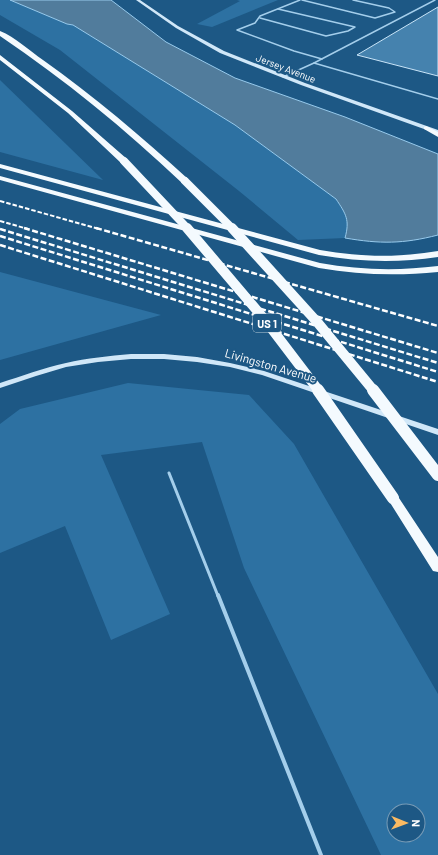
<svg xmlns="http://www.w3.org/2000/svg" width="438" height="855" font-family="Barlow,sans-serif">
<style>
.green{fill:#2d71a2;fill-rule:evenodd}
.water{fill:#517c9c;stroke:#97caec}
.building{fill:#4582ae;stroke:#c9e5f8}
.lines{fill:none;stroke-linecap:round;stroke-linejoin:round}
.service-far2{stroke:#a4ceeb;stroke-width:1.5}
.service-far1{stroke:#a4ceeb;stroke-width:3}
.service{stroke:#a4ceeb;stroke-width:4}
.secondary{fill:#d0e7f8;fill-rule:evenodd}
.trunk{fill:#f4fafe;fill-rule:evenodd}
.rail-far1{stroke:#fff;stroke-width:2;stroke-dasharray:4.5 2;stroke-linecap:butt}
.rail{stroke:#fff;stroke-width:2.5;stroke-dasharray:6 2.5;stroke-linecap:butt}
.trunk-bridge-far2{stroke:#f4fafe;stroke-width:8}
.trunk-bridge-far1{stroke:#f4fafe;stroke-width:10}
.trunk-bridge{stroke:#f4fafe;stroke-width:12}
.labels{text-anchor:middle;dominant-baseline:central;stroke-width:4;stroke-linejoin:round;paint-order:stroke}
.far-street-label{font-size:10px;fill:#fff;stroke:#1d5885}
.shield{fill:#1d5885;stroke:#bbcdda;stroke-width:1}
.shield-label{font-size:11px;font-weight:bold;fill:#fff}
.street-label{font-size:12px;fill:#fff;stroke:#1d5885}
</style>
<rect width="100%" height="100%" fill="#1d5885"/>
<g class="green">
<path d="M0 0H10L67 24 73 25 235 125 336 199C346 214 350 220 345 238L298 240 239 191 60 50 0 15Z"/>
<polygon points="237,0 278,0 212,27 197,24 240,1"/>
<polygon points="0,80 103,180 0,152"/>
<polygon points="0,272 161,315 0,360"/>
<path d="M128 383 249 395 294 444 438 694V855H381L244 568 202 442 101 455 170 614 111 640 65 526 0 553V424L20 409ZM394 811H418V835H394Z"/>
</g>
<path class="water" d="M10 0H111L166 42 235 78 345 117 438 154V235C403 244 380 244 345 238 350 220 346 214 336 199L235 125 73 25 67 24Z"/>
<polygon class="building" points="438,7 438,76 357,55"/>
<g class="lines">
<g class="service-far2">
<polyline points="300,0 260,16 255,23 237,30 294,51 322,59"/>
<polyline points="302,0 375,18 395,12 389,8 353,0"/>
<polyline points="435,0 314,63 438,99"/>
<polyline points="260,18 326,36 348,31 355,27 278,9"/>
<polyline points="283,77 314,63"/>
</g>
<polyline class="service-far1" points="169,473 218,596"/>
<polyline class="service" points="218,595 321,855"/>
<g class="secondary">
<polygon points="136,0 140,0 178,26 224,51 305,83 438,130 438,134 301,85 220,53 176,28"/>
<path d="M131 354H164L197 357 230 363 264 371 438 429V435L262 375 230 367 197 362 164 359H131L98 362 66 367 36 376 0 388V383C22 376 43 368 66 363 87 358 109 356 131 354Z"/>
</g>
<g class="trunk">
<path d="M0 31C15 37 30 51 43 60 94 96 142 137 188 179V183H182C125 129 65 80 0 36Z"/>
<polygon points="0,55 72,111 127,159 127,163 121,163 68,113 0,60"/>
<polygon points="426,126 438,132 438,137 424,129 424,127"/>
<path d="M0 164 320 250C360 257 398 258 438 251V257C398 263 359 262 319 255L0 168Z"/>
<path d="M0 176 320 263C359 270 398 271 438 266V272C398 276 359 275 319 268L0 180Z"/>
<polygon points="393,494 397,495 438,557 438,572 433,571 389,501 387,498 389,495"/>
</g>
<g class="rail-far1">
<polyline points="0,201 99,229"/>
<polyline points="0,221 28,229"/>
</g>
<g class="rail">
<polyline points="24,228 438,353"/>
<polyline points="96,228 438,326"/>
<polyline points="0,229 438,363"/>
<polyline points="0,236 438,372"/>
<polyline points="0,245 438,382"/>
</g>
<g class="trunk-bridge-far2">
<polyline points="124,161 188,229"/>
<polyline points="185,181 233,229"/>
</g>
<g class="trunk-bridge-far1">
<polyline points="187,228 265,320 319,391"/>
<polyline points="232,228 318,323 374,391"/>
</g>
<g class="trunk-bridge">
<polyline points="318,390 393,498"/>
<polyline points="373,390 438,475"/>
</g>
</g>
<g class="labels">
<g class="far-street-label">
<text transform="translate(286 68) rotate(21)">Jersey Avenue</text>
</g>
<rect class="shield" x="253" y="314" width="28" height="18" rx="3"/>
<g class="shield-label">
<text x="267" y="323">US 1</text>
</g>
<g class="street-label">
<text transform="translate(271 365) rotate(16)">Livingston Avenue</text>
</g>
</g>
<g transform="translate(406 823) rotate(91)"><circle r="19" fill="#1d5885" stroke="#779bb6"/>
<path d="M0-3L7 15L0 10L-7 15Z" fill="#fbba62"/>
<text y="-6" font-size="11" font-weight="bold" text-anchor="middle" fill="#ffffff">N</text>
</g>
</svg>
